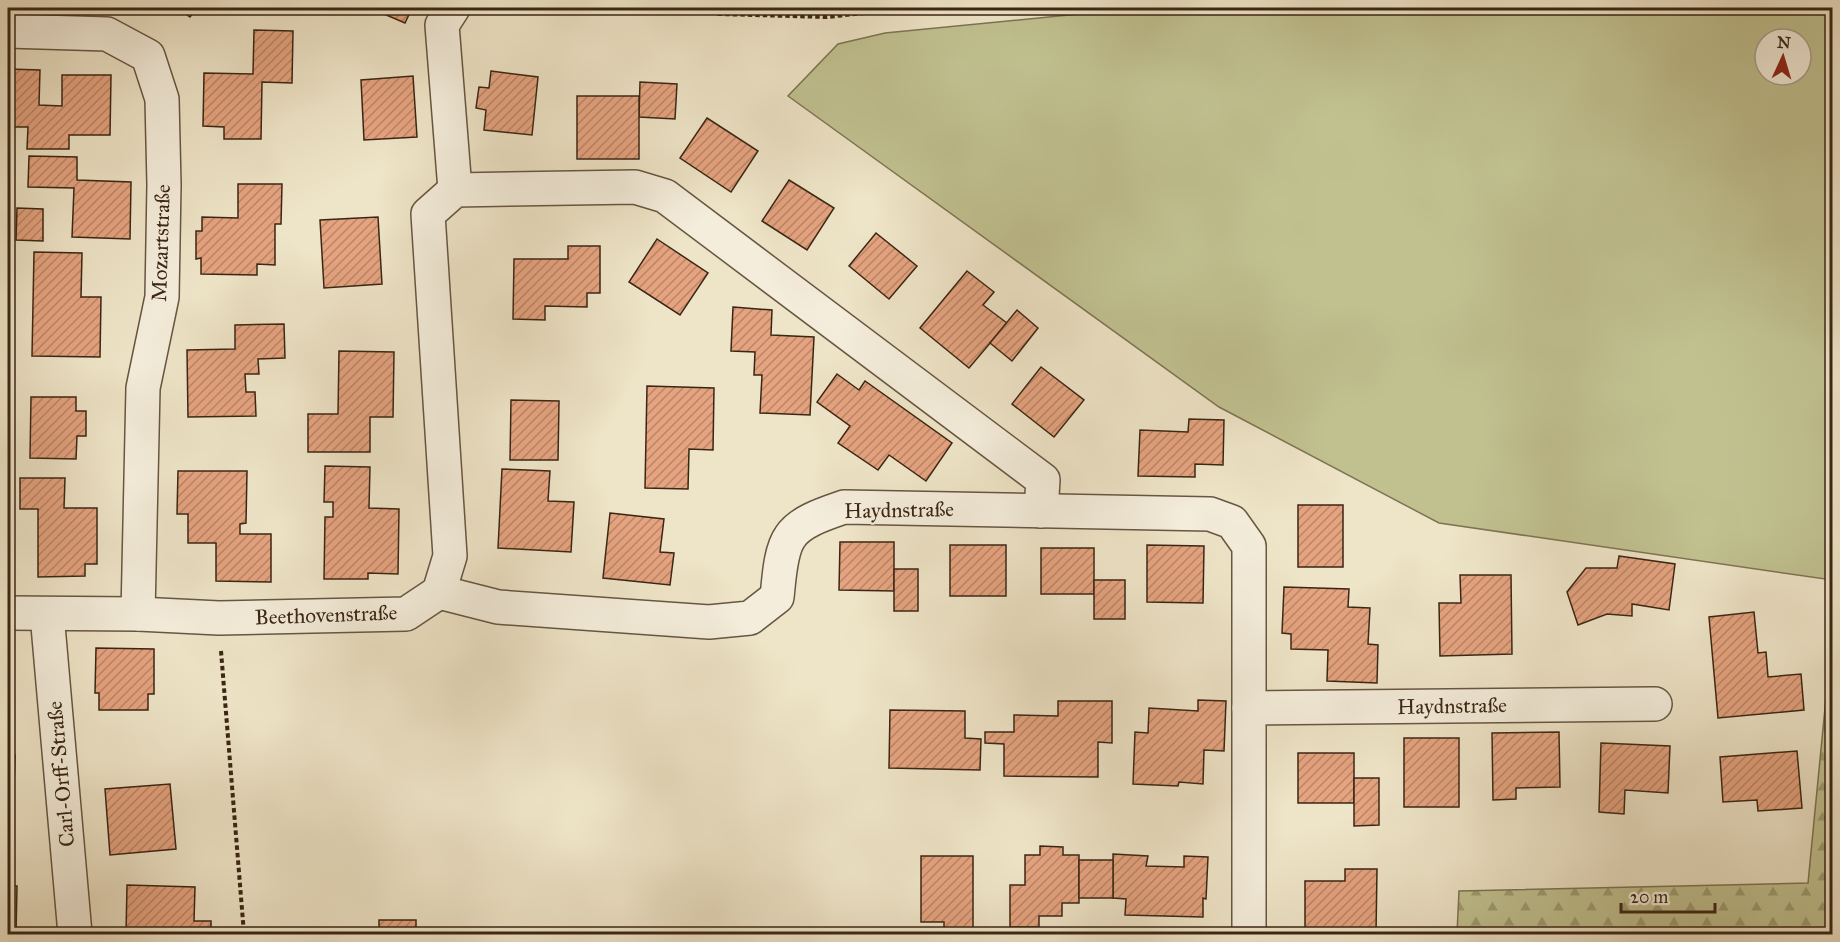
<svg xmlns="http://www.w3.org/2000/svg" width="1840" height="942" font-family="'IM FELL Great Primer',serif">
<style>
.green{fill:#c1c190;stroke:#7e7452;stroke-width:1.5;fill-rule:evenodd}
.forest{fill:url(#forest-firs);stroke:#7e7452;stroke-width:1.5}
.building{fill:url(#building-hatch);stroke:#3a2614;stroke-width:1.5}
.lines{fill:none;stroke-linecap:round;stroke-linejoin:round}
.street-casing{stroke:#675641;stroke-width:36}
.path{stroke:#3a2614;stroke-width:4;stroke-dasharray:4.5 3;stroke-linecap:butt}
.street{stroke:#f4eddb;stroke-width:33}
.labels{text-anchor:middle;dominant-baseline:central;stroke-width:4.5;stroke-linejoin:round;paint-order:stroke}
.street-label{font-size:21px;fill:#3a2614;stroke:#f4eddb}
</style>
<defs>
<pattern id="forest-firs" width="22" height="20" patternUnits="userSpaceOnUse" patternTransform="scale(1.5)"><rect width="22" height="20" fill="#c1c190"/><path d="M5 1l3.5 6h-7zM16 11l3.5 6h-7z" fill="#9e9d74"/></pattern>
<pattern id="building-hatch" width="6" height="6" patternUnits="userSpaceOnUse" patternTransform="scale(1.5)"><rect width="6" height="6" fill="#e5a37f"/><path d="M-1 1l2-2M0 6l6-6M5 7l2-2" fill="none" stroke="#bb8567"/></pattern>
</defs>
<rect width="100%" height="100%" fill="#eee4c7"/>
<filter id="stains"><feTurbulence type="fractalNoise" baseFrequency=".00333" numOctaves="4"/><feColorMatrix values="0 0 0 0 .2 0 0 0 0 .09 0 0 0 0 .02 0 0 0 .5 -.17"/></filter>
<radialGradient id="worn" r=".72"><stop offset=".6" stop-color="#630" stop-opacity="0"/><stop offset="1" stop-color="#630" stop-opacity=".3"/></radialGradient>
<path class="green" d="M1095 8H1832V580L1439 523 1219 407 788 96 838 44 885 33 1089 13ZM1765 39H1801V75H1765Z"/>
<polygon class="forest" points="1832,636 1832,934 1457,934 1459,891 1808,883"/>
<g class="building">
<polygon points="177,8 197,8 190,17"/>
<rect x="254" y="8" width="58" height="6"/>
<polygon points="370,8 412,8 405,23"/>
<polygon points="254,30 293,31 292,83 262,82 261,139 224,139 224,127 203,126 204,73 253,74"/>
<polygon points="8,69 40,70 39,105 62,106 62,75 111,75 110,135 69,135 69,149 27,149 28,127 8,127"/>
<polygon points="491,71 538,77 532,135 484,130 486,110 476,108 479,87 489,88"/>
<polygon points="413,76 417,137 364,140 361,80"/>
<polygon points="640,82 677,84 675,119 639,117"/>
<rect x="577" y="96" width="62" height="63"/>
<polygon points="707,118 758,151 731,192 680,158"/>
<polygon points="29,156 77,157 77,180 131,182 130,239 72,237 74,188 28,187"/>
<polygon points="789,180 834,208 807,250 762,221"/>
<polygon points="238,184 282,184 281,224 275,224 275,265 257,264 257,275 201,274 201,258 196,259 196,231 202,231 202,217 238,218"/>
<polygon points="17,208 43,209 43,241 16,240"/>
<polygon points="378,217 382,284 324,288 320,220"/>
<polygon points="876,233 917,266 889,299 849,266"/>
<polygon points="657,239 708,273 680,315 629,282"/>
<polygon points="568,246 600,246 600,293 587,293 587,307 545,306 545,320 513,319 514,259 568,259"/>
<polygon points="34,252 82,253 81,297 101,297 100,357 32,356"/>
<polygon points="967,271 994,292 983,305 1007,323 969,368 920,328"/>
<polygon points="733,307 772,310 771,335 814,337 810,415 760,413 762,375 754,375 755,352 731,351"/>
<polygon points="1017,310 1038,328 1012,361 990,343"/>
<polygon points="284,324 285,358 258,359 259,374 245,374 246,392 255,392 256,416 188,417 187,350 235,349 235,325"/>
<polygon points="339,351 394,352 393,417 370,417 370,452 308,452 308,414 338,414"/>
<polygon points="1041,367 1084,400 1054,437 1012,404"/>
<polygon points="837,374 859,390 865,381 952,443 926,481 889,455 878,470 838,443 850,426 817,402"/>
<polygon points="647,386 714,388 713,450 689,449 688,489 645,488"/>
<polygon points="31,397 76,397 76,411 86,411 86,436 77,436 76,459 30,458"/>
<polygon points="511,400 559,401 558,460 510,460"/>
<polygon points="1189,419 1224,420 1223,465 1195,464 1195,477 1138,476 1140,430 1188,432"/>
<polygon points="325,466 370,467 369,508 399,509 398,574 368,573 368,579 324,579 325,517 333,517 333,502 324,502"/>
<polygon points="502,469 550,471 548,501 574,502 571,552 498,548"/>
<polygon points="178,471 247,471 246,523 240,524 240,534 271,534 271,582 216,581 216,543 188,543 188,514 177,514"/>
<polygon points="20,478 65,478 64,508 97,508 97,564 85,564 85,576 38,577 38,509 20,509"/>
<rect x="1298" y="505" width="45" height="62"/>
<polygon points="610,513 664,519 660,552 674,553 670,585 603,578"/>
<polygon points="840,542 894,542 894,591 839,590"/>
<rect x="950" y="545" width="56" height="51"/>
<polygon points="1147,545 1204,546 1203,603 1147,602"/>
<rect x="1041" y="548" width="53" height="46"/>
<polygon points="1619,556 1675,564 1669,610 1632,604 1632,616 1607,614 1578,625 1567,592 1586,568 1617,568"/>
<rect x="894" y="569" width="24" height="42"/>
<polygon points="1460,575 1511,575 1512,654 1440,656 1439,603 1461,603"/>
<rect x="1094" y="580" width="31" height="39"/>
<polygon points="1284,587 1349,589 1348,607 1370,608 1368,644 1378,645 1377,683 1327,681 1328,650 1291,649 1291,634 1282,633"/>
<polygon points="1754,612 1758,653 1766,652 1768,677 1801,674 1804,710 1718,718 1709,617"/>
<polygon points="96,648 154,649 154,694 148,694 148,710 99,710 99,693 95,693"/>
<polygon points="8,668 9,668 8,732"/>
<polygon points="1198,700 1226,701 1224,751 1204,750 1203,784 1179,782 1178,786 1133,784 1135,732 1148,733 1149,708 1198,711"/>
<polygon points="1058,701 1112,701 1112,743 1098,742 1098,777 1004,776 1004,744 985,743 985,732 1014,732 1014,715 1058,716"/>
<polygon points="890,710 965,711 965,738 981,739 980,770 889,768"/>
<polygon points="1559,732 1560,787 1516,788 1516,799 1493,800 1492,733"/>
<rect x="1404" y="738" width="55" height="69"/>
<polygon points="1601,743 1670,746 1668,793 1625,790 1624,814 1599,812"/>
<polygon points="1797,751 1802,808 1758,811 1757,800 1723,802 1720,757"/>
<rect x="1298" y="753" width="56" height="50"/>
<polygon points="8,754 15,755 13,818 8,818"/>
<polygon points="1354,778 1379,778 1379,825 1354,826"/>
<polygon points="170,784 176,849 110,855 105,789"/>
<polygon points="1040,846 1063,847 1063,855 1079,855 1079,903 1062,903 1062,916 1039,916 1039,927 1010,927 1010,885 1025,885 1025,855 1040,855"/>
<polygon points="1113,854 1148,856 1146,866 1184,867 1184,856 1208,857 1206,899 1203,898 1203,917 1125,915 1126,899 1113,898"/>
<polygon points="921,856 973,856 973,933 944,933 944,922 921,922"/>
<rect x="1079" y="860" width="34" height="38"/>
<polygon points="1345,869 1377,869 1376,934 1305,934 1305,881 1345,881"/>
<polygon points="127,885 195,887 194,921 211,921 211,934 126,934"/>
<polygon points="8,886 17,886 16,934 8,934"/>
<rect x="379" y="920" width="37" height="14"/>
</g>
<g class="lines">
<defs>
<g id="street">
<polyline points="453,8 442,25 455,190"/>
<polyline points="8,31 107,34 148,56 162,99 164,185 162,297 143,388 138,614"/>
<path d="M439 592 498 607 709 622 750 618 777 597C779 580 780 551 790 537 800 521 827 513 844 507L1210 514 1232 522 1249 546V934"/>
<polyline points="8,613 138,614 219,618 406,614 439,592 450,556 428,214 455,190 635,187 665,196 1043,480 1041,511"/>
<polyline points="47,614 75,934"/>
<polyline points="1249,708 1655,704"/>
</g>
</defs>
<use href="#street" class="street-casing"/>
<g class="path">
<polyline points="704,8 718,14 827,17 912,8"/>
<polyline points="221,651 244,934"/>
</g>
<use href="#street" class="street"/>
</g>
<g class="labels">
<g class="street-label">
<text transform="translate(161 243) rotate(-88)">Mozartstraße</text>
<text transform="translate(899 510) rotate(-1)">Haydnstraße</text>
<text transform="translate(326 615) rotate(-2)">Beethovenstraße</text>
<text transform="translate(1452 706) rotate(-1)">Haydnstraße</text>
<text transform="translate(61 774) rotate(-95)">Carl-Orff-Straße</text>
</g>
</g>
<rect width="1840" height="942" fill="none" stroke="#eee4c7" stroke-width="30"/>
<rect x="9" y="9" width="1822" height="924" fill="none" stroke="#3a2614" stroke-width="3"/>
<rect x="15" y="15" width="1810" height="912" fill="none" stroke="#3a2614" stroke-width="1.5"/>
<g transform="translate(1783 57) rotate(4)"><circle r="28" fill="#f4eddb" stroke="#aa9d8b" stroke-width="1.5"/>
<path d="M0-4.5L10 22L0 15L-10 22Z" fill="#8f2418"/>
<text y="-9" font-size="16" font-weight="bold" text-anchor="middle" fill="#3a2614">N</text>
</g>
<path d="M1621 903v9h94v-9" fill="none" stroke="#3a2614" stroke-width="3"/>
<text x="1630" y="903" font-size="18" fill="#3a2614" stroke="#f4eddb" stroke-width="4.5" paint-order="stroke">20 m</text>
<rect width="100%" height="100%" filter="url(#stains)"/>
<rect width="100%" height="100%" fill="url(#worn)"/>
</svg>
